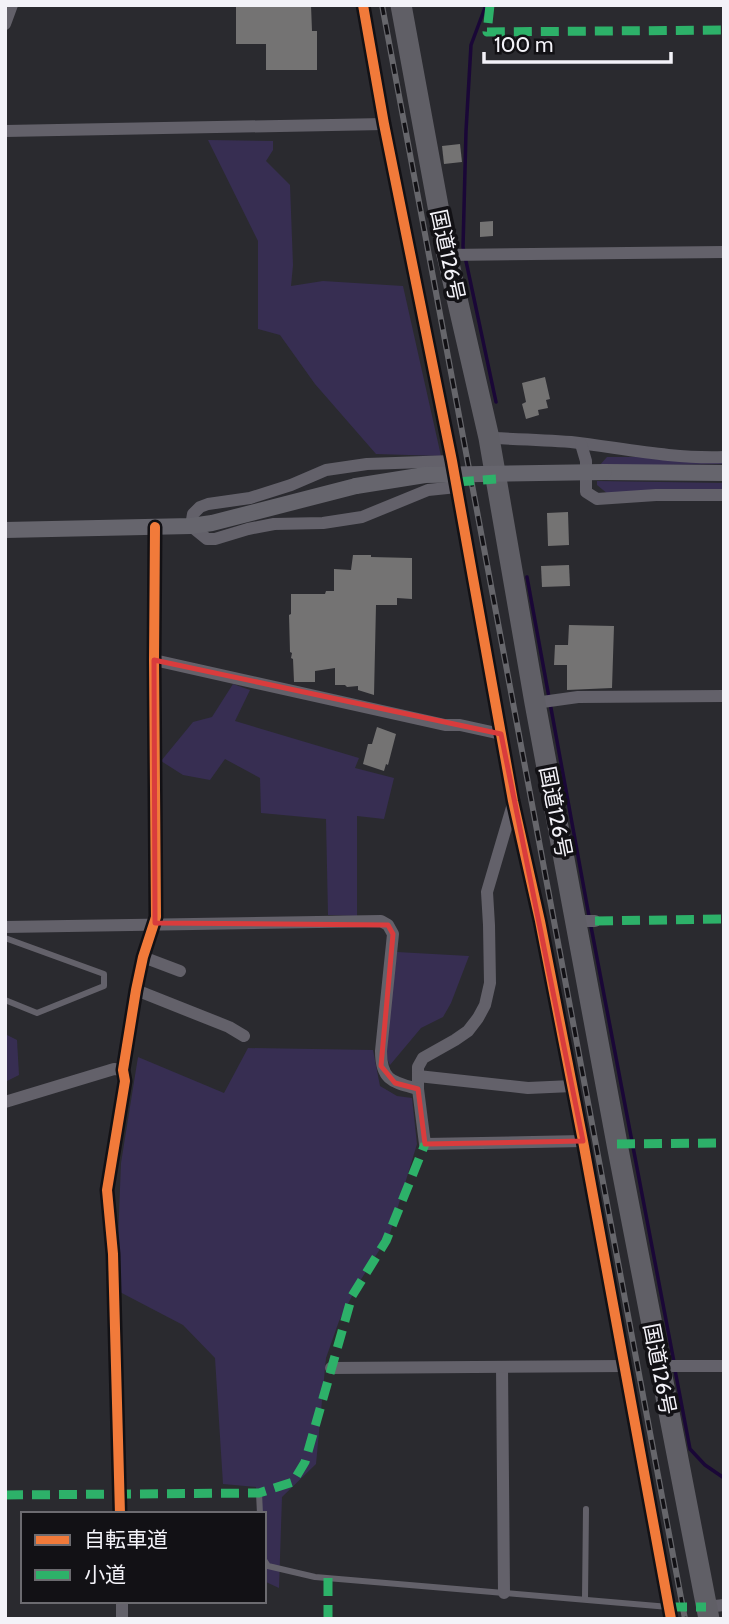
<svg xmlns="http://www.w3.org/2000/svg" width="729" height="1624" font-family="Cabin,'Noto Sans JP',sans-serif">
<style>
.green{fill:#372e52}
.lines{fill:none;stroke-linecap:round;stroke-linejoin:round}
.stream{stroke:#1a0737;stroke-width:3.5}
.building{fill:#747373}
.lane{stroke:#63616a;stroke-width:6}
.street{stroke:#63616a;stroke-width:12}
.secondary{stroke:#66656d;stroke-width:16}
.highway{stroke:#605f66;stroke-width:21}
.rail-casing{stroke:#66666b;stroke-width:6}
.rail{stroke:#121115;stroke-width:3.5;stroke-dasharray:10;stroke-linecap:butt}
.secondary-bridge{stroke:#66656d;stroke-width:16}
.quiet{stroke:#2db169;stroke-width:9;stroke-dasharray:18 9;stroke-linecap:butt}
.cycleway-casing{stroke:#121115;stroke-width:15}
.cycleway{stroke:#f17a3a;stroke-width:10}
.marked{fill:none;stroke:#d93c3d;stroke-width:5;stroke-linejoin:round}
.labels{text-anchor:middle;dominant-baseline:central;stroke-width:7;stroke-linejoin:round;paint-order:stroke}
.street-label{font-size:21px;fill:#f3f2f8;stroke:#121115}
</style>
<rect width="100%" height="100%" fill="#2a2a2f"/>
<g class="green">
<polygon points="208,140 273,141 273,150 266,161 290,185 293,265 291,286 323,281 403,286 441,456 376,454 315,384 280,335 258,329 258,241"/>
<polygon points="607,457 645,457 724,460 724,464 599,466"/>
<polygon points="597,481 724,483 724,491 694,489 608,494 597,485"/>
<polygon points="233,684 250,690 235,721 359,758 355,768 394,778 384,819 357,816 357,916 328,915 326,819 261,813 260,778 225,759 210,780 183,775 161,761 193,722 212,717"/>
<polygon points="397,952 469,956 451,1003 443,1017 421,1028 390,1065 385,1054"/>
<polygon points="5,1034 17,1040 19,1075 5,1082"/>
<polygon points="248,1048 373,1050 380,1086 397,1096 412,1098 417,1144 390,1233 360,1281 339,1321 326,1358 316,1464 282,1497 279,1588 266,1582 264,1514 259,1514 256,1487 223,1484 215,1358 183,1325 116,1290 121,1163 138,1057 224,1093"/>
</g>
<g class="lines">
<g class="stream">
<polyline points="486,5 471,45 466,131 463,247 496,402"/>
<polyline points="527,577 589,916 674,1362"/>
<polyline points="675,1370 690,1449 705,1465 724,1478"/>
</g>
</g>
<g class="building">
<polygon points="236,5 311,5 312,31 317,31 317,70 266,70 266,44 236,44"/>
<polygon points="460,144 462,162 444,164 442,146"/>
<polygon points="493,221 493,236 480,237 480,222"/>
<polygon points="545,377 550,399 546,400 548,408 538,410 539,415 526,419 522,404 526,402 522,383"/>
<polygon points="568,512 569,545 548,546 547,513"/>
<polygon points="353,555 371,555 371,557 412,558 412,599 397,598 397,605 376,605 374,695 358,690 358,686 347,687 345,685 335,685 335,668 315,671 315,682 294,682 293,659 291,658 292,653 290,652 289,615 291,614 291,594 325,594 326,591 334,591 334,569 351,570"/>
<polygon points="569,565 570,586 542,587 541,566"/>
<polygon points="569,625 614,626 612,688 567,690 567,665 554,665 555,645 568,645"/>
<polygon points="377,727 396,734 388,765 386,764 384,771 363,764 368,744 372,744"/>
</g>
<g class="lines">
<g class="lane">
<polyline points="5,938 104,974 104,986 37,1013 5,1000"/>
<polyline points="259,1493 260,1514"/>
<polyline points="264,1560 268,1566 315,1577 669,1607"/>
<polyline points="585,1599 586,1509"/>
</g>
<g class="street">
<polyline points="363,5 384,124 452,461 513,801 540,921 583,1141 671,1619"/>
<polyline points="5,24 12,5"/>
<polyline points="5,131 384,124"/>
<polyline points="447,255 724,252"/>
<path d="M489 438C516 439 544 440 571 442 622 448 672 459 724 457"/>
<polyline points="581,444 586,461 586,492 597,499 656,495 724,495"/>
<polyline points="452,461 367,464 326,470 291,485 250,498 208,504 200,507 193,514 191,526 207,539 215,539 248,529 274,524 323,523 362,517 428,490 457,487"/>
<polyline points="154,660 445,725 460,725 501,734"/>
<polyline points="535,703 578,697 724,696"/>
<polyline points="513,804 487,892 489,925 490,983 485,1005 478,1018 468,1031 455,1040 423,1058 418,1067 418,1089 425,1144 583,1141"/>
<polyline points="576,921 595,921"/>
<path d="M5 927 381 921 388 925 393 934 381 1051C381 1081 393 1082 418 1089"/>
<polyline points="143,957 180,971"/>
<polyline points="136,990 229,1027 244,1036"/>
<polyline points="418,1076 528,1088 572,1086"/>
<polyline points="5,1102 114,1069 123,1070"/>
<polyline points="660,1366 724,1366"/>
<polyline points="502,1367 504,1593"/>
<polyline points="331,1368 624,1366"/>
<polyline points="120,1514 113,1254 107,1190 125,1081 123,1070 136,990 143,957 156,917 154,660 155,527"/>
<polyline points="122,1601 122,1619"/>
<polyline points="706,1607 724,1605"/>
</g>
<g class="secondary">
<polyline points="604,472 724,473"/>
<polyline points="5,530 191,526 212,523 356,486"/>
</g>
<polyline class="highway" points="401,5 447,255 489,438 535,703 617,1144 709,1619"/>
<defs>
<polyline id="rail" points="382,5 685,1619"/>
</defs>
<use href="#rail" class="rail-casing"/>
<use href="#rail" class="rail"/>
<polyline class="secondary-bridge" points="356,486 425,475 604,472"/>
<g class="quiet">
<polyline points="490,5 487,32 724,30"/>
<polyline points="456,482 496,479"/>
<polyline points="595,921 724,919"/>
<polyline points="617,1144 724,1143"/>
<polyline points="5,1495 259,1493 293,1482 305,1462 352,1296 386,1241 425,1144"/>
<polyline points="328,1578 328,1619"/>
<polyline points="669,1607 706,1607"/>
</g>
<defs>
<g id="cycleway">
<polyline points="363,5 384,124 452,461 513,801 540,921 583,1141 671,1619"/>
<polyline points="120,1514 113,1254 107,1190 125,1081 123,1070 136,990 143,957 156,917 154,660 155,527"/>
</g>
</defs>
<use href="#cycleway" class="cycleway-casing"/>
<use href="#cycleway" class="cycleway"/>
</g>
<path class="marked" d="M154 660 501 734 583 1141 425 1144 418 1089 395 1083 381 1066 393 934 388 925 155 923Z"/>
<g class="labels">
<g class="street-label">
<text transform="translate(448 255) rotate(78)">国道126号</text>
<text transform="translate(556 812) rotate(79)">国道126号</text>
<text transform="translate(660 1369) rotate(79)">国道126号</text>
</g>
</g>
<rect width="729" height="1624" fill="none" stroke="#f3f2f8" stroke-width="14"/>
<rect x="21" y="1512" width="245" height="91" fill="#121115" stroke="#6c6b70" stroke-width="2"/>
<rect x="35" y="1535" width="35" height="10" fill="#f17a3a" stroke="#6c6b70" stroke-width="2"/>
<text x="84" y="1547" font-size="21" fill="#f3f2f8">自転車道</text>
<rect x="35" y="1570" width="35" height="10" fill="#2db169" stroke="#6c6b70" stroke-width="2"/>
<text x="84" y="1582" font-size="21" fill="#f3f2f8">小道</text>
<path d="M484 52v10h187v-10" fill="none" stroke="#f3f2f8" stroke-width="3.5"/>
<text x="494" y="52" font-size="21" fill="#f3f2f8" stroke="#121115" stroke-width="5" paint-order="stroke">100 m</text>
</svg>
